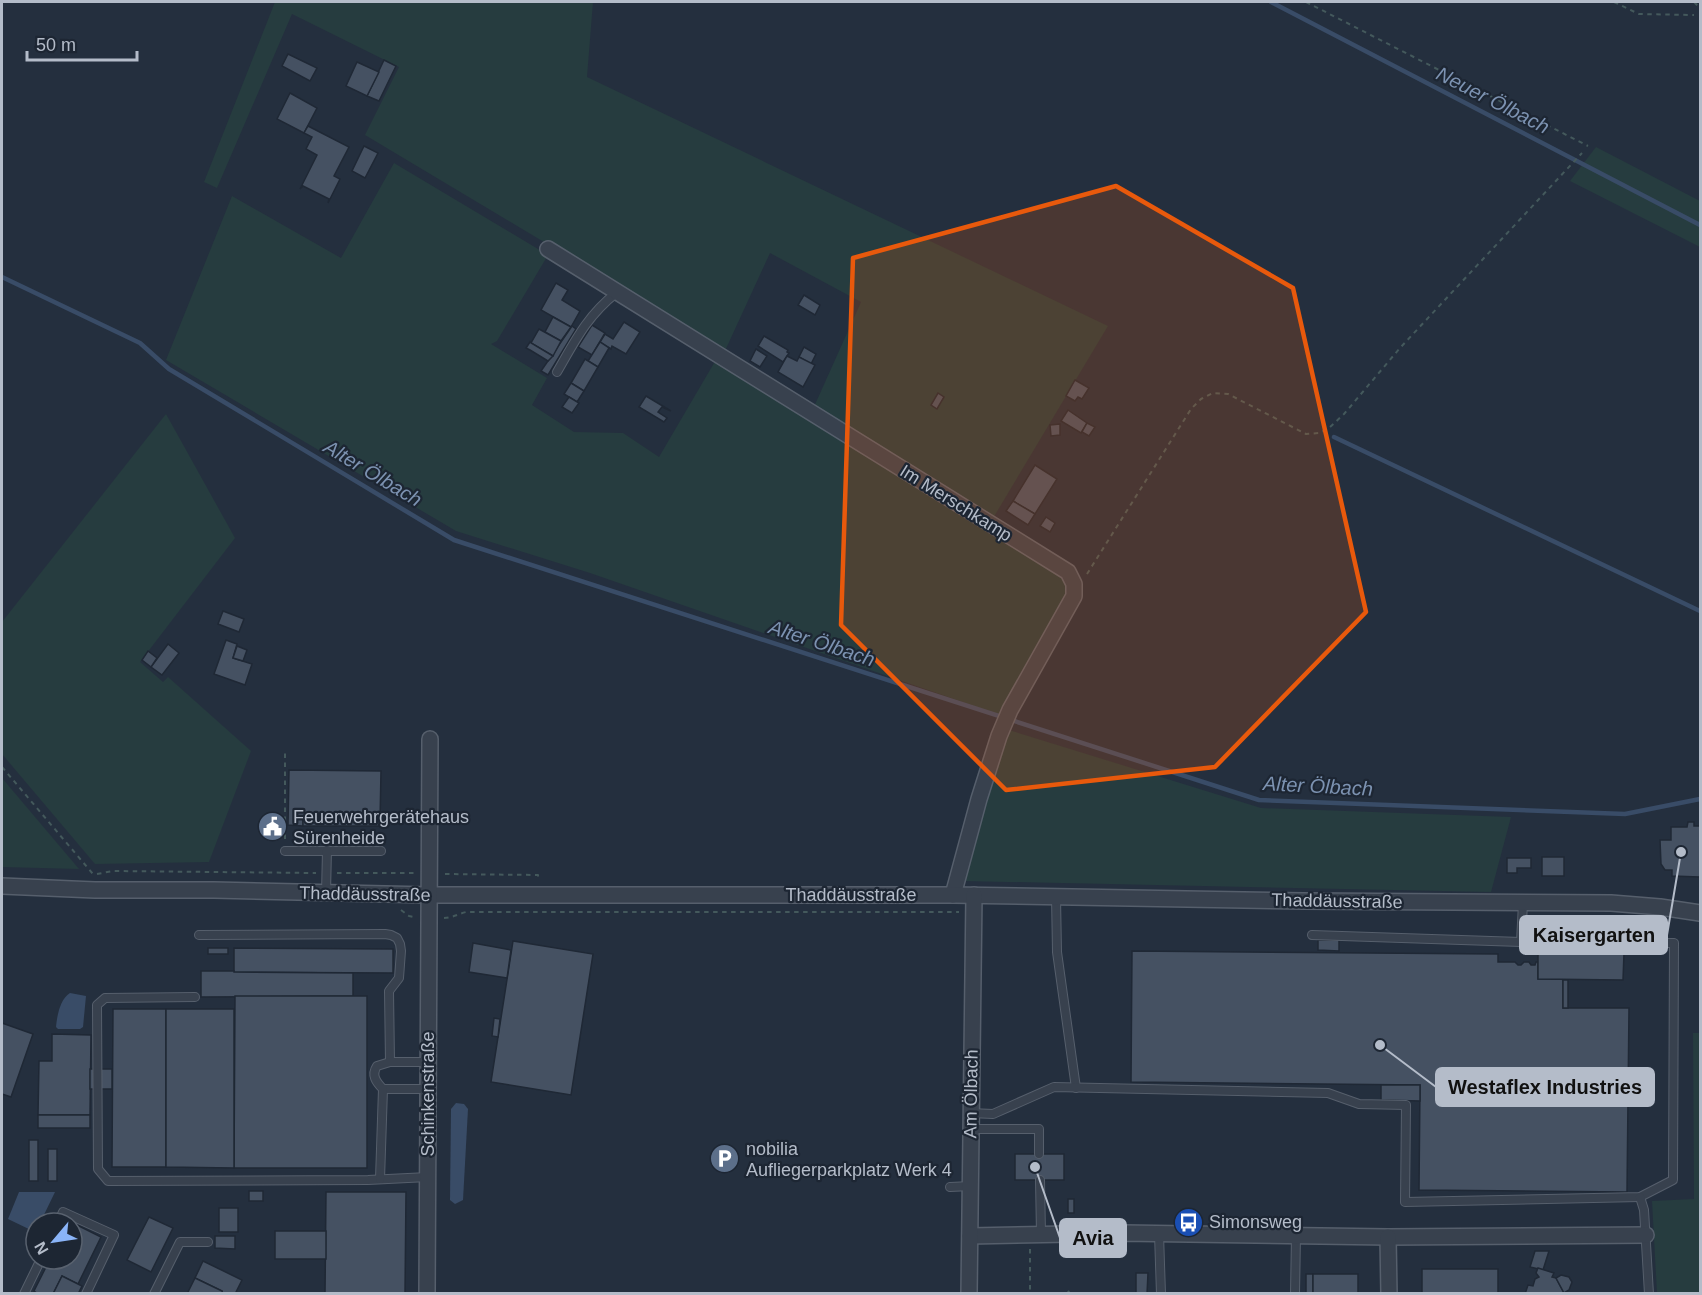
<svg xmlns="http://www.w3.org/2000/svg" width="1702" height="1295" font-family="Arial,sans-serif">
<style>
.green{fill:#263c3f}
.water{fill:#394c67}
.lines{fill:none;stroke-linecap:round;stroke-linejoin:round}
.stream{stroke:#394c67;stroke-width:4.5}
.building{fill:#455162;stroke:#1f2835;stroke-width:1.5}
.lane-casing{stroke:#565f6c;stroke-width:10}
.street-casing{stroke:#565f6c;stroke-width:18}
.path{stroke:#44595c;stroke-width:2;stroke-dasharray:4.5 4.5;stroke-linecap:butt}
.lane{stroke:#38414e;stroke-width:8}
.street{stroke:#38414e;stroke-width:15}
.marked{fill:#e8590c;fill-opacity:0.2;stroke:#e8590c;stroke-width:4.5;stroke-linejoin:round}
.labels{text-anchor:middle;dominant-baseline:central;stroke-width:4.5;stroke-linejoin:round;paint-order:stroke}
.street-label{font-size:18px;fill:#b4bcc9;stroke:#1d2633}
.poi-label{font-size:18px;fill:#b4bcc9;stroke:#1d2633;text-anchor:start}
.water-label{font-size:20px;font-style:italic;fill:#7c92b1;stroke:#1d2633}
.leader{fill:none;stroke:#b4bcc9;stroke-width:2}
.callout-dot{fill:#b4bcc9;stroke:#1d2633;stroke-width:2}
.callout{fill:#b4bcc9;stroke:#b4bcc9;stroke-width:2}
.callout-label{font-size:20px;text-anchor:middle;font-weight:bold;fill:#111}
</style>
<rect width="100%" height="100%" fill="#242f3e"/>
<g class="green">
<polygon points="275,2 593,2 587,77 1108,326 992,520 813,409 861,302 770,253 724,353 676,321 365,135 399,67 292,14 217,188 204,182"/>
<polygon points="1596,147 1700,201 1700,247 1570,181"/>
<polygon points="394,163 548,255 497,341 491,344 547,378 532,405 574,432 623,433 659,457 717,358 1062,575 1068,585 1069,594 1000,715 590,573 456,531 166,360 232,196 341,258"/>
<polygon points="166,414 235,538 140,662 163,682 168,677 251,751 209,862 95,864 2,754 2,622"/>
<polygon points="1009,730 1261,808 1511,817 1491,892 963,881 986,800"/>
<polygon points="2,778 79,869 2,867"/>
<polygon points="1693,1033 1700,1033 1700,1293 1657,1293 1652,1201 1694,1199"/>
</g>
<g class="water">
<path d="M70 993 86 996 83 1027 80 1029H58L56 1027C57 1016 60 999 70 993Z"/>
<polygon points="456,1103 464,1104 468,1109 463,1200 455,1204 450,1200 451,1109"/>
<polygon points="19,1192 55,1192 40,1223 36,1223 35,1232 8,1219"/>
</g>
<g class="lines">
<g class="stream">
<polyline points="1271,2 1700,225"/>
<polyline points="2,277 140,343 169,369 454,540 1259,800 1625,814 1700,799"/>
<polyline points="1334,437 1700,611"/>
</g>
</g>
<g class="building">
<polygon points="288,54 317,68 310,81 282,66"/>
<polygon points="384,60 396,66 379,101 367,96"/>
<polygon points="357,62 379,72 367,96 346,86"/>
<polygon points="290,93 317,108 304,133 277,119"/>
<polygon points="308,126 349,147 334,176 340,179 328,203 329,199 303,186 300,189 317,155 306,149 312,137 304,133"/>
<polygon points="364,146 378,153 365,178 352,171"/>
<polygon points="556,283 568,290 562,300 580,311 571,327 541,310"/>
<polygon points="804,295 820,305 815,315 798,305"/>
<polygon points="553,317 571,327 561,341 545,332"/>
<polygon points="624,322 640,332 626,354 612,346 611,349 600,342 605,334 613,339"/>
<polygon points="592,325 605,333 592,355 578,347"/>
<polygon points="572,326 576,329 548,375 541,371"/>
<polygon points="539,329 561,341 553,356 531,343"/>
<polygon points="764,336 788,350 787,352 789,353 783,362 758,346"/>
<polygon points="530,342 531,343 553,356 548,361 530,350 526,348"/>
<polygon points="600,342 609,348 598,367 588,361"/>
<polygon points="804,347 816,354 811,364 799,357"/>
<polygon points="756,349 767,356 760,367 750,361"/>
<polygon points="787,356 797,361 799,357 815,365 803,387 778,372"/>
<polygon points="585,359 598,367 584,391 571,383"/>
<polygon points="1075,380 1089,388 1082,399 1078,397 1075,401 1066,396"/>
<polygon points="571,383 584,391 577,402 564,394"/>
<polygon points="938,393 944,397 937,409 931,405"/>
<polygon points="646,396 671,411 662,407 658,412 667,418 664,422 639,407"/>
<polygon points="569,397 579,403 572,413 562,407"/>
<polygon points="1068,410 1087,423 1081,433 1061,421"/>
<polygon points="1087,423 1095,427 1089,436 1082,432"/>
<polygon points="1060,424 1060,435 1051,436 1050,425"/>
<polygon points="1035,465 1057,479 1035,514 1013,501"/>
<polygon points="1013,501 1035,514 1028,525 1006,511"/>
<polygon points="1046,517 1055,523 1050,532 1040,526"/>
<polygon points="223,611 244,619 239,632 218,624"/>
<polygon points="226,640 237,644 233,658 252,664 245,685 214,674"/>
<polygon points="168,644 179,653 162,675 151,667"/>
<polygon points="237,646 247,650 243,661 233,658"/>
<polygon points="148,651 157,658 151,667 142,660"/>
<polygon points="289,770 381,771 380,822 303,820 303,826 288,825"/>
<polygon points="303,820 380,822 380,826 303,826"/>
<polygon points="1688,822 1694,822 1694,826 1700,826 1700,877 1672,876 1672,870 1665,870 1661,864 1660,840 1671,840 1671,827 1687,827"/>
<rect x="1542" y="857" width="22" height="19"/>
<polygon points="1507,858 1531,858 1531,868 1517,868 1517,873 1507,873"/>
<polygon points="1318,940 1339,940 1339,951 1318,950"/>
<polygon points="513,941 593,954 571,1095 491,1082"/>
<polygon points="473,943 511,950 507,978 469,972"/>
<rect x="208" y="948" width="20" height="6"/>
<polygon points="234,948 393,949 393,973 234,972"/>
<polygon points="1132,951 1498,954 1498,962 1515,962 1518,965 1521,965 1524,962 1529,962 1531,965 1535,965 1536,962 1538,962 1538,979 1563,979 1563,1008 1629,1008 1627,1192 1419,1190 1420,1085 1131,1082"/>
<polygon points="1538,952 1624,953 1623,980 1538,979"/>
<polygon points="201,971 234,971 234,972 353,973 353,996 201,997"/>
<rect x="1563" y="980" width="5" height="28"/>
<polygon points="235,996 367,996 367,1168 234,1168"/>
<polygon points="113,1009 166,1009 166,1167 112,1167"/>
<polygon points="166,1009 234,1009 234,1168 166,1167"/>
<polygon points="494,1018 500,1019 498,1037 492,1036"/>
<polygon points="2,1023 33,1034 11,1097 2,1094"/>
<polygon points="52,1034 91,1035 90,1115 38,1115 39,1061 52,1061"/>
<rect x="90" y="1069" width="22" height="20"/>
<polygon points="1381,1085 1420,1085 1420,1101 1381,1100"/>
<rect x="38" y="1115" width="52" height="13"/>
<rect x="29" y="1140" width="9" height="41"/>
<rect x="48" y="1149" width="9" height="32"/>
<rect x="1015" y="1154" width="49" height="26"/>
<rect x="249" y="1191" width="14" height="10"/>
<polygon points="326,1192 406,1192 405,1294 325,1294"/>
<rect x="1068" y="1199" width="6" height="14"/>
<rect x="219" y="1208" width="19" height="24"/>
<polygon points="149,1217 173,1228 151,1272 127,1260"/>
<polygon points="69,1221 101,1237 78,1284 62,1276 53,1294 38,1294 34,1291 50,1259 72,1259 72,1223 68,1223"/>
<rect x="275" y="1231" width="51" height="28"/>
<polygon points="215,1236 235,1236 235,1249 215,1248"/>
<polygon points="1535,1251 1549,1251 1543,1270 1530,1267"/>
<polygon points="203,1261 242,1280 235,1294 223,1294 222,1291 195,1278"/>
<polygon points="1538,1268 1554,1273 1552,1277 1556,1278 1564,1293 1525,1294 1528,1285 1533,1286 1535,1279 1539,1277 1536,1273"/>
<rect x="1422" y="1269" width="76" height="24"/>
<polygon points="1136,1273 1148,1273 1147,1294 1136,1294"/>
<rect x="1306" y="1274" width="7" height="20"/>
<rect x="1313" y="1274" width="45" height="20"/>
<polygon points="1561,1275 1569,1277 1572,1282 1569,1290 1564,1293 1556,1278"/>
<polygon points="62,1276 82,1286 78,1294 53,1294"/>
<polygon points="195,1278 222,1291 223,1294 187,1294"/>
</g>
<g class="lines">
<defs>
<g id="lane">
<path d="M557 372C575 341 587 316 616 293"/>
<polyline points="285,851 381,851"/>
<polyline points="326,893 327,850"/>
<polyline points="1056,897 1057,952 1076,1088"/>
<polyline points="199,935 385,934 391,935 397,938 400,944 401,951 399,978 389,991 390,1062"/>
<polyline points="1521,942 1523,903"/>
<polyline points="195,997 105,998 97,1005 98,1169 108,1181 368,1180 428,1177"/>
<polyline points="383,1089 428,1089"/>
<polyline points="970,1113 993,1114 1054,1087 1328,1093 1359,1104 1406,1105 1405,1202 1640,1197 1673,1180 1674,943 1521,942 1312,935"/>
<polyline points="970,1129 1039,1129 1039,1154"/>
<path d="M380 1179 383 1089C376 1082 371 1075 377 1066L390 1062H429"/>
<polyline points="1040,1180 1041,1234"/>
<polyline points="950,1187 971,1186"/>
<polyline points="1640,1197 1644,1210 1649,1294"/>
<polyline points="58,1223 63,1212 114,1235 86,1294"/>
<polyline points="1159,1234 1161,1294"/>
<polyline points="24,1294 41,1259"/>
<polyline points="154,1294 180,1242 208,1242"/>
<polyline points="1295,1294 1296,1235"/>
</g>
<g id="street">
<polyline points="548,249 1068,572 1074,584 1074,596 1010,710 999,736 979,799 953,895"/>
<polyline points="2,886 95,890 214,890 429,895 953,895 1304,901 1611,903 1660,907 1700,913"/>
<polyline points="970,1236 1123,1233 1388,1237 1646,1235"/>
<polyline points="1388,1237 1389,1294"/>
<polyline points="427,1294 430,739"/>
<polyline points="969,1294 974,895"/>
</g>
</defs>
<use href="#lane" class="lane-casing"/>
<use href="#street" class="street-casing"/>
<g class="path">
<polyline points="1306,2 1588,146"/>
<polyline points="1614,2 1639,14 1694,15"/>
<polyline points="1694,2 1700,8"/>
<polyline points="1087,574 1191,409 1201,399 1213,393 1228,394 1306,434 1319,433 1328,429 1344,414 1400,348 1582,153"/>
<polyline points="2,767 93,874"/>
<polyline points="285,839 285,753"/>
<polyline points="337,873 415,873"/>
<polyline points="97,874 113,871 316,873"/>
<polyline points="445,874 538,875 538,881"/>
<polyline points="401,910 409,916 414,917"/>
<path d="M444 918C452 918 458 914 466 912H959"/>
<polyline points="1030,1249 1030,1294"/>
<polyline points="1066,1294 1072,1289"/>
</g>
<use href="#lane" class="lane"/>
<use href="#street" class="street"/>
</g>
<path class="marked" d="M1116 186 1293 288 1366 612 1215 767 1006 790 841 625 853 258Z"/>
<defs>
<symbol id="civic-disc" viewBox="-11 -11 22 22"><circle r="9.5" fill="#5c6f8a" stroke="#1d2633"/><path d="M-.6-6.5H3V-4.5H.6V-3L4-1V1h2V6H-6V1h2V-1L-.6-3ZM-1.2 2.5V6h2.4V2.5Z" fill="#fff"/></symbol>
<symbol id="parking-disc" viewBox="-11 -11 22 22"><circle r="9.5" fill="#5c6f8a" stroke="#1d2633"/><path d="M-3.5-5.5H1a3.5 3.5 0 0 1 0 7H-1V5.5H-3.5ZM-1-3.4V-.6H.8a1.4 1.4 0 0 0 0-2.8Z" fill="#fff"/></symbol>
<symbol id="bus-disc" viewBox="-11 -11 22 22"><circle r="9.5" fill="#1a4fb4" stroke="#1d2633"/><path d="M-5-6H5V4H4V6H2V4H-2V6H-4V4H-5ZM-3.5-4V0h7V-4ZM-3.5 1.2v1.5H-2V1.2ZM2 1.2v1.5H3.5V1.2Z" fill="#fff"/></symbol>
</defs>
<g fill-rule="evenodd">
<use href="#civic-disc" x="256" y="810" width="33" height="33"/>
<use href="#parking-disc" x="708" y="1142" width="33" height="33"/>
<use href="#bus-disc" x="1172" y="1206" width="33" height="33"/>
</g>
<g class="labels">
<g class="street-label">
<text transform="translate(956 503) rotate(32)">Im Merschkamp</text>
<text transform="translate(365 894) rotate(1)">Thaddäusstraße</text>
<text x="851" y="895">Thaddäusstraße</text>
<text transform="translate(1337 901) rotate(1)">Thaddäusstraße</text>
<text transform="translate(428 1094) rotate(-90)">Schinkenstraße</text>
<text transform="translate(971 1094) rotate(-89)">Am Ölbach</text>
</g>
<g class="poi-label">
<text x="293" y="817">Feuerwehrgerätehaus<tspan x="293" dy="21">Sürenheide</tspan></text>
<text x="746" y="1149">nobilia<tspan x="746" dy="21">Aufliegerparkplatz Werk 4</tspan></text>
<text x="1209" y="1222">Simonsweg</text>
</g>
<g class="water-label">
<text transform="translate(1493 100) rotate(27)">Neuer Ölbach</text>
<text transform="translate(373 473) rotate(31)">Alter Ölbach</text>
<text transform="translate(822 643) rotate(18)">Alter Ölbach</text>
<text transform="translate(1318 786) rotate(3)">Alter Ölbach</text>
</g>
</g>
<path class="leader" d="M1681 852L1667 935M1380 1045L1436 1087M1035 1167L1060 1238"/>
<g class="callout-dot">
<circle cx="1681" cy="852" r="6"/>
<circle cx="1380" cy="1045" r="6"/>
<circle cx="1035" cy="1167" r="6"/>
</g>
<g class="callout">
<rect x="1520" y="916" width="147" height="38" rx="6"/>
<rect x="1436" y="1068" width="218" height="38" rx="6"/>
<rect x="1060" y="1219" width="66" height="38" rx="6"/>
</g>
<g class="callout-label">
<text x="1594" y="942">Kaisergarten</text>
<text x="1545" y="1094">Westaflex Industries</text>
<text x="1093" y="1245">Avia</text>
</g>
<rect width="1702" height="1295" fill="none" stroke="#b4bcc9" stroke-width="6"/>
<g transform="translate(54 1241) rotate(241)"><circle r="28" fill="#1d2633" stroke="#59626f" stroke-width="1.5"/>
<path d="M0-4.5L10 22L0 15L-10 22Z" fill="#8ab4f8"/>
<text y="-9" font-size="16" font-weight="bold" text-anchor="middle" fill="#b4bcc9">N</text>
</g>
<path d="M27 51v9h110v-9" fill="none" stroke="#b4bcc9" stroke-width="3"/>
<text x="36" y="51" font-size="18" fill="#b4bcc9" stroke="#1d2633" stroke-width="4.5" paint-order="stroke">50 m</text>
</svg>
